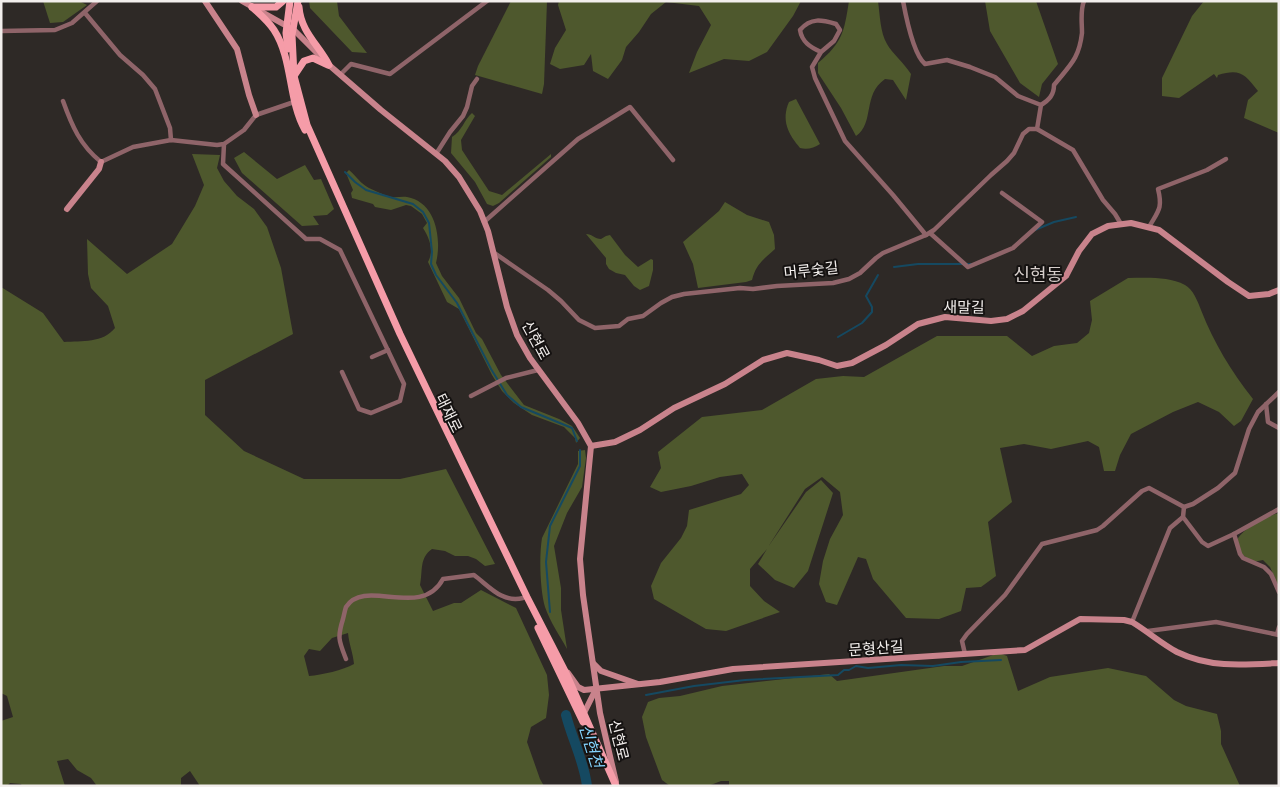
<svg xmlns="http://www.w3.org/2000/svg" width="1280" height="787" font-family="'Space Grotesk','Noto Sans KR',sans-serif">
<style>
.green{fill:#4e582d;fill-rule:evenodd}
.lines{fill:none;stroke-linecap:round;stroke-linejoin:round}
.stream{stroke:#154961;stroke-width:2}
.river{stroke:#154961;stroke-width:10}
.street{stroke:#8f6469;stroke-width:4.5}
.secondary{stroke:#c9838c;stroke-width:6}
.primary{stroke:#f59ca8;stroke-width:7}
.labels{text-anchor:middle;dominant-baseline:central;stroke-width:4;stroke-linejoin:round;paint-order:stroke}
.street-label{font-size:15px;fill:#f2eeec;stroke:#151211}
.water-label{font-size:16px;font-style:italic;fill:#84d3fd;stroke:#151211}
.quarter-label{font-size:18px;fill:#d5cdca;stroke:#151211}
</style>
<rect width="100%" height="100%" fill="#2e2926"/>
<g class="green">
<polygon points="43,1 79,1 87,5 63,22 50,23"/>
<polygon points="309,1 337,1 339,16 367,53 352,52 310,8"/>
<polygon points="511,1 547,1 544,84 542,94 475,75 478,66"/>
<polygon points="559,1 801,1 793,16 767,52 749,61 724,59 689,73 697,52 711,25 699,6 666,2 651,14 639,32 626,47 622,60 608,79 593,71 591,54 584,65 560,69 550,64 555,48 566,30 558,5"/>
<path d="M849 1H878C880 15 880 32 887 44 892 53 904 63 911 74L906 100 893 80 885 79C862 95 875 123 856 136L841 108 818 73V63C843 42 844 32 849 1Z"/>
<polygon points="985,1 1036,1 1058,64 1042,84 1039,97 1020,83 990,31"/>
<path d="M1204 1H1279V133L1244 118 1248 100 1258 91C1245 74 1240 68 1218 75L1217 78 1214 74 1179 98 1162 96V78L1192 16Z"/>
<path d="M796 99 820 144C814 148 807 150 800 148 788 134 781 120 789 102Z"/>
<path d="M472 113 475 116 461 140 462 150 489 191 502 195 551 154V157L499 203 493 206 487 204 475 182 451 153 452 137C462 131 464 120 472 113Z"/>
<polygon points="244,152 277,179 305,165 314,180 321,179 334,209 327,215 313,216 319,225 302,226 242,173 234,158"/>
<path d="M192 154 220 155 217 168 224 181 237 196 254 209 267 227 281 268 293 334 205 380V415L244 451 304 479H400L446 469 495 564 485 566 476 559 468 556H455L445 551 432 549C419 558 423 571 420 585L433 611 454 603H461L481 590 516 608 547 675 549 695 546 718 531 727 527 742 540 779 544 786H200L190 771 181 778V786H97L91 778 77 770 68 759 57 761 65 786H22L21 784 10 783 7 786H1V721L13 717 7 696 1 693V287L43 313 64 342C82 341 103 343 115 328L108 306 91 288 88 274 87 239 127 274 172 244 195 206 204 185ZM348 633C349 644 353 653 354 664 343 670 322 675 309 676L304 656 309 649 320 651 332 638Z"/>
<path d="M349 170C356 176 361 184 369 188 376 191 384 195 391 197 396 198 402 196 407 197 436 202 442 239 436 263L442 276 459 298 476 333 482 339 501 375 524 405 559 419 572 426 580 438 576 443 575 438 564 427 532 415 514 403 502 391 492 375 459 309 447 302 428 262C434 251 430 239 423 228L427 223 422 214 411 206 406 205 391 210 375 207 373 204 352 198 351 193 353 190 346 173Z"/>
<path d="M725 202 747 215 769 222 774 235 775 249C763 260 756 264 752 280L746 282 698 288 693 264 683 242 719 211Z"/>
<path d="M586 234C592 234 595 239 601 239L606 236 610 235 625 255 638 267 651 259 653 260V270L649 286 640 290 634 286 625 275 616 273 609 269 606 264V258Z"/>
<path d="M1128 278C1146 278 1168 276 1185 285 1193 289 1198 302 1201 310 1214 343 1231 371 1253 399L1241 421 1234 426 1219 412 1198 402 1173 412 1131 434 1120 455 1115 471H1104L1099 447 1088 441 1051 449 1024 444 1000 448 1012 502 988 522 996 576 981 587 966 588 961 611 939 619 906 618 873 579 866 559 858 557 837 605 826 602 819 584 823 561 830 539 843 515 840 492 822 477 805 489 768 547 806 492 821 480 833 493 808 571 794 588 775 580 758 564 767 549 750 569V586L764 601 780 612 726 631 706 629 654 599 651 586 661 563 681 538 687 526 689 510 741 494 749 485 742 474 720 477 691 486 661 492 650 487 661 468 658 452 702 417 762 410 816 379 843 376 864 377 937 336H1007L1032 356 1054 346 1077 343 1089 333 1092 320 1090 301Z"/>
<path d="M585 450 586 458 582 487 567 513 554 546 561 588V610L567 649C560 636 550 622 545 607 540 590 539 556 542 538L578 464V451Z"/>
<path d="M1279 513V587L1270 567 1263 560 1253 562C1248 558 1240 554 1237 549 1229 534 1268 515 1279 513Z"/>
<polygon points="999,653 1007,656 1018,691 1050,677 1108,668 1146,676 1174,700 1186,706 1217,714 1221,731 1221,744 1240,786 729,786 729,781 721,781 708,786 670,786 662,780 646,737 642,717 648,702 659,698 680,696 722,686 829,674 837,681 944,666 962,666"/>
</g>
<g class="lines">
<g class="stream">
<polyline points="345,172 355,182 366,190 413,204 423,212 429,223 432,252 431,264 436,275 457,303 491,369 507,395 521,407 572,428 577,441"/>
<polyline points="1035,230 1054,222 1076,217"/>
<polyline points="894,267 918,264 971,264"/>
<polyline points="838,337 862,323 872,312 872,307 866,296 878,275"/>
<polyline points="550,612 546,562 550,526 580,466 580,450"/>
<polyline points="646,695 694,686 745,680 838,675 844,670 849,670 856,666 868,668 901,665 933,666 961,662 1001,660"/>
</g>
<path class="river" d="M566 715C572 739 584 761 587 786"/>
<g class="street">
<path d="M903 1C906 17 913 54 925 64L947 60 970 67 995 77 1018 96 1041 105 1037 129"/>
<polyline points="85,13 120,55 143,75 155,89 170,128 171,140"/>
<polyline points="1,31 55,30 72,23 97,1"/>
<path d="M821 52C810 47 802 42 800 30 811 17 822 20 836 24L840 30 834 41 821 52 812 67 815 78 845 141 893 195 926 235"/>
<polyline points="340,75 351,64 390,74 487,1"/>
<path d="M63 101C72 126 80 145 101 162L133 147 171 140 217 145 224 144 244 130 256 115 294 102"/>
<path d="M1041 105C1049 100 1054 95 1054 85 1070 65 1079 59 1082 33 1082 22 1080 11 1084 1"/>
<polyline points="224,144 223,164 306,239 320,239 340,250 404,384 400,401 371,413 359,409 342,372"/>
<polyline points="436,154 450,132 463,116 467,107 472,86 477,79"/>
<polyline points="484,222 578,139 630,107 673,160"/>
<path d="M1149 227C1158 211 1163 209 1158 189L1207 170 1226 159"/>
<polyline points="930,233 968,267 1013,248 1042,222 1002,193"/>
<polyline points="493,252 548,290 561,301 579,320 595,328 619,326 628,319 643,316 661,303 672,297 684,294 740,288 753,289 777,286 833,283 849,279 860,273 876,258 883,253 926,235 934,230 991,175 1007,161 1014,153 1023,134 1029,129 1037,129 1073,150 1103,200 1115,214 1121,224"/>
<polyline points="372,357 388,350"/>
<polyline points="471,396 506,378 538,370"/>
<polyline points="1266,404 1268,422 1279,428"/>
<polyline points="1184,507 1183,517 1202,542 1208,546 1234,534 1279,509"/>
<polyline points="1234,534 1240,554 1243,558 1264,567 1271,574 1279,592"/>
<polyline points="1132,622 1170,528 1183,517"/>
<polyline points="1148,631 1216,622 1279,635"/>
<polyline points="1277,634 1279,627"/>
<polyline points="965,654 962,641 967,634 1005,595 1042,544 1097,530 1103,526 1142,491 1149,488 1184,507 1193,504 1218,488 1235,473 1249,429 1258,412 1279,392"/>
<path d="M346 659C339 641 337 638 343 619 344 615 345 610 346 607 365 577 421 620 443 579L474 575C490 587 502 603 523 598"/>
</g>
<g class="secondary">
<polyline points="205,1 237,49 249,95 256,115"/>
<polyline points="242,1 294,30 329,65 381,110 445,161 459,177 480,211 488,231 507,307 517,335 530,358 578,423 591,446 580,559 583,595 600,713 616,782"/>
<polyline points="67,209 99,169 101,162"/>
<polyline points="591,446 615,442 640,430 674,408 725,384 763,360 787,353 819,360 837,366 852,363 886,345 918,324 945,317 991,321 1007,319 1023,311 1066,276 1079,251 1092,234 1108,226 1131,223 1159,230 1228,282 1249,296 1269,294 1279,290"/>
<polyline points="594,664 601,671 638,684"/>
<path d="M568 673 578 687 584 690 660 682 733 669 1025 650 1080 619 1124 620 1132 622C1147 631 1162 644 1177 652 1210 668 1243 665 1279 663"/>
<polyline points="581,715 584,713 596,689"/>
</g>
<g class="primary">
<polyline points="298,1 292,35 294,76 307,125 400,334 527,597 565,671 616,786"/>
<path d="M252 7C260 14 268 21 274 30 293 59 288 100 305 130"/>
<polyline points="252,7 276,7 283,1"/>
<path d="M299 7C301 32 318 44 329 65"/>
<polyline points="288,49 286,33 290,1"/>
<polyline points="294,76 304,61 313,58 328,65"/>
<polyline points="538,628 583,722"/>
</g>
</g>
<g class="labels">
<g class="street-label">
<text transform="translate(811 270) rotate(-6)">머루숯길</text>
<text transform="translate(964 307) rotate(1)">새말길</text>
<text transform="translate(536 340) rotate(62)">신현로</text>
<text transform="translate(449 413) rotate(64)">태재로</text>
<text transform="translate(876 648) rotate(-4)">문형산길</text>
<text transform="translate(619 740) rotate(76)">신현로</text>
</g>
<g class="water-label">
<text transform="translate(591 746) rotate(73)">신현천</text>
</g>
<g class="quarter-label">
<text x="1038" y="274">신현동</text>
</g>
</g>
<rect width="1280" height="787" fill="none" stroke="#f2eeec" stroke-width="5"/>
</svg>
